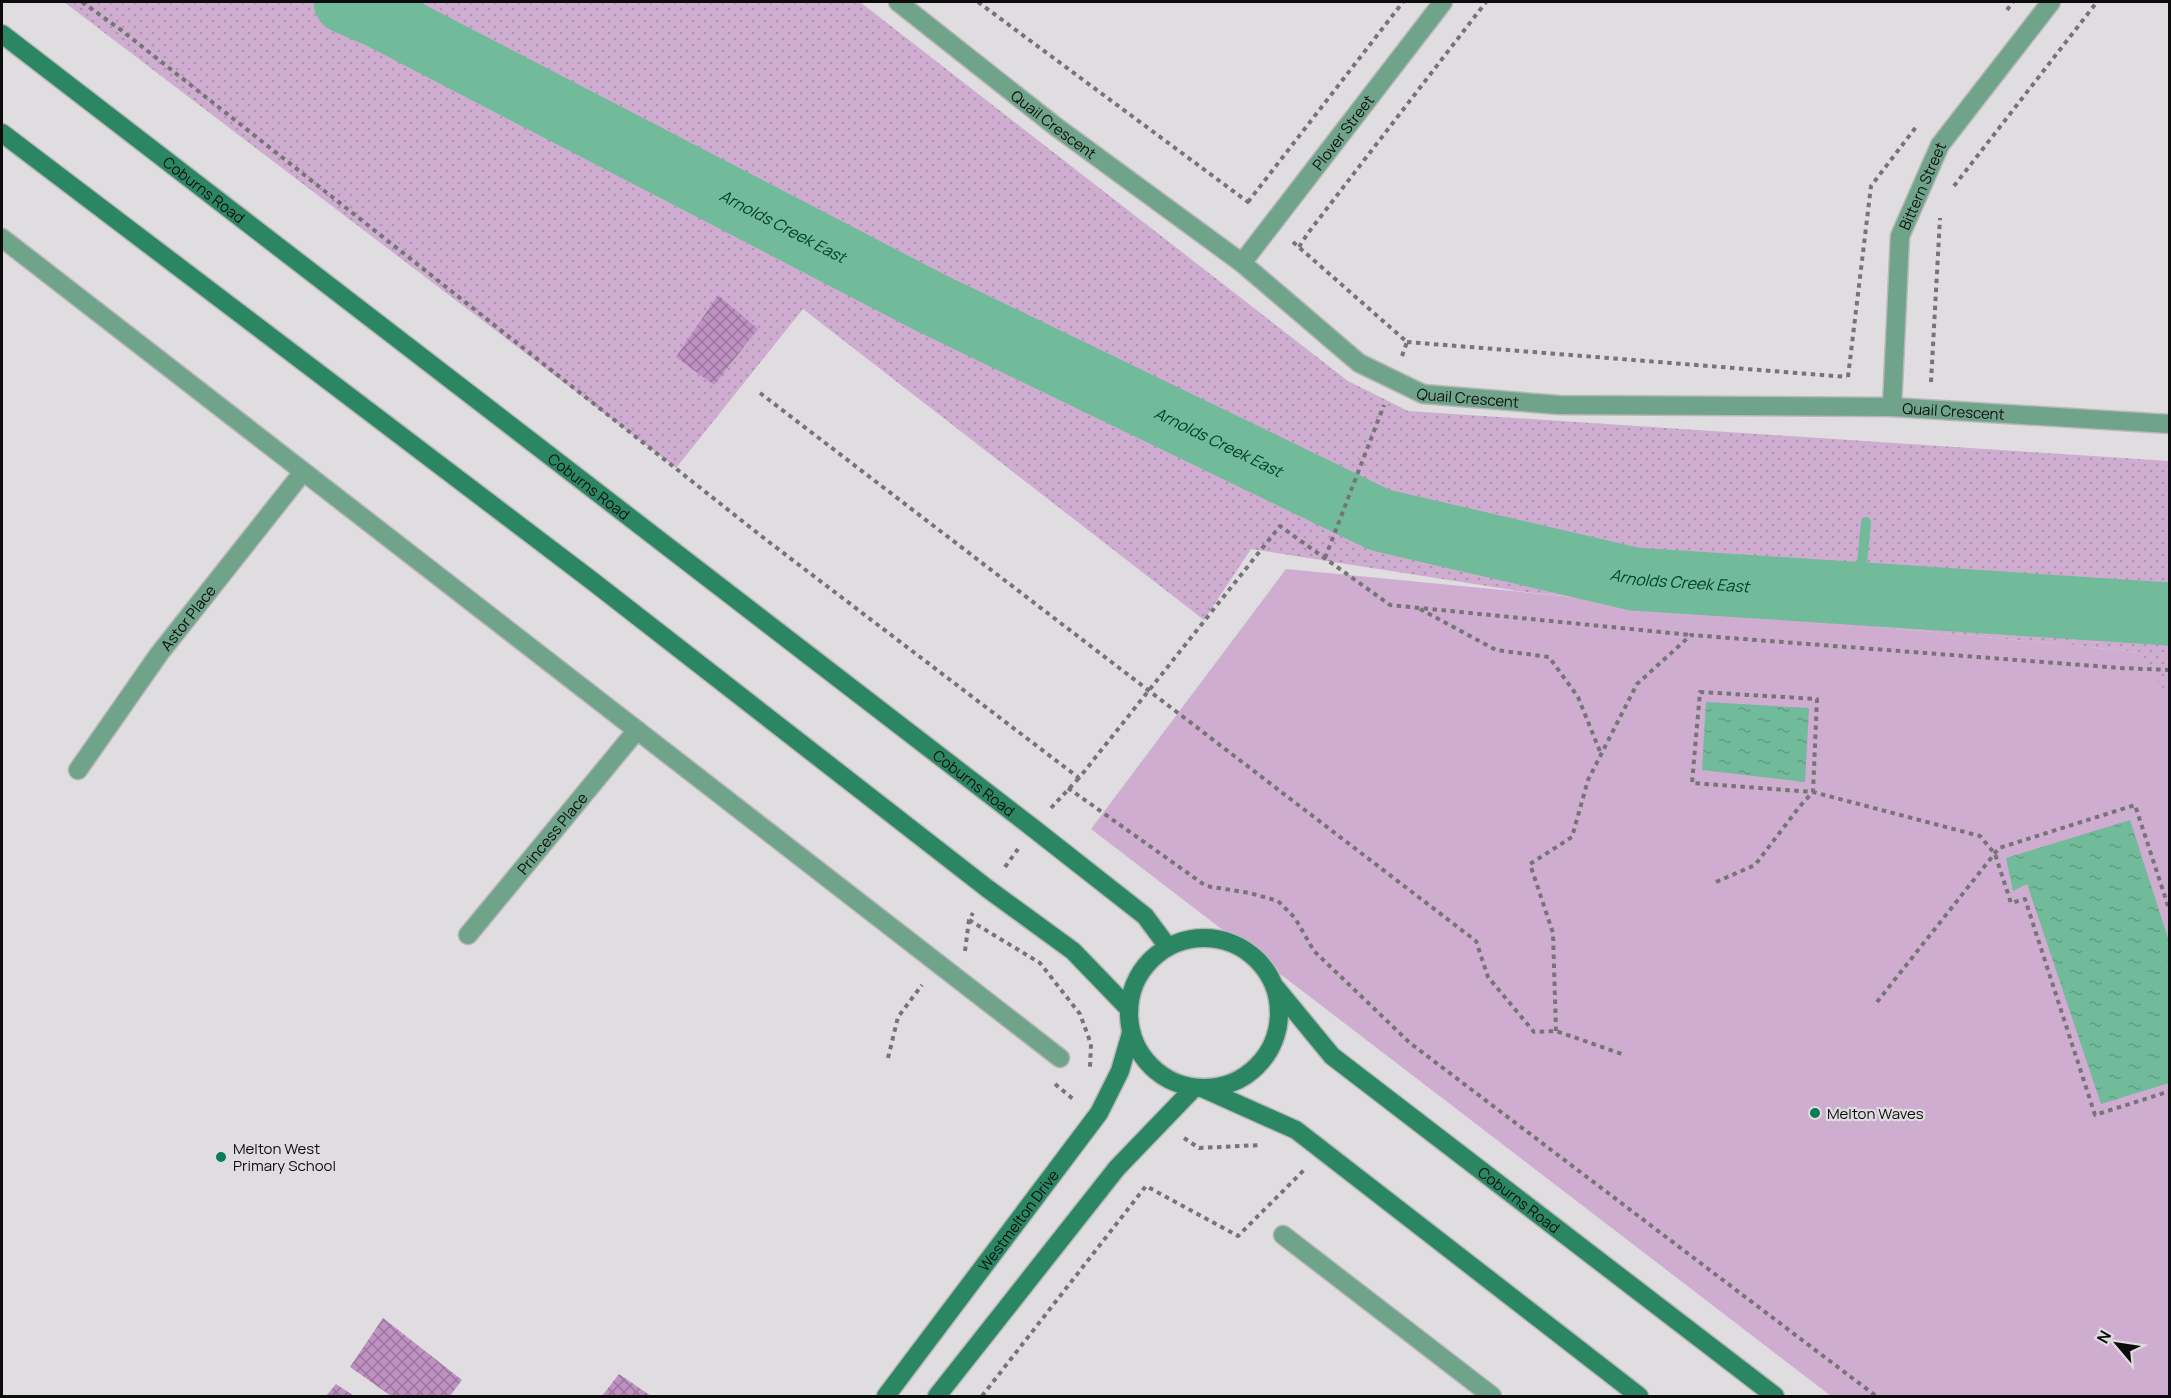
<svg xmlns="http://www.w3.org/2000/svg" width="2171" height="1398" font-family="Manrope,sans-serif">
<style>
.green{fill:url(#green-dots)}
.pitch{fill:#ceadd0}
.water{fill:url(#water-ripples)}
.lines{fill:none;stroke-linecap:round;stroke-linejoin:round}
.stream{stroke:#71ba9a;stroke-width:10}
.river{stroke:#71ba9a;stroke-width:63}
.building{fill:url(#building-cross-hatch)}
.street-casing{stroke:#bab7ba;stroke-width:21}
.secondary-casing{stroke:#bab7ba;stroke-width:21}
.path{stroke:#767476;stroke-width:4;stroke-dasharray:4.5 4.5;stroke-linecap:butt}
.street{stroke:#6fa48b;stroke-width:18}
.secondary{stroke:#2b8664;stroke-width:18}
.poi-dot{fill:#097c58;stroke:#e0dde0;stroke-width:2}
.labels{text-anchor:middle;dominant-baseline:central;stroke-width:4.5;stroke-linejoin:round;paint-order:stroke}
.street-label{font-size:15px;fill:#0d0c0d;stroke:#e0dde0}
.poi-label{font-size:15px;fill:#0d0c0d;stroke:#e0dde0;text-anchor:start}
.water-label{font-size:16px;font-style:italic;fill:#00412c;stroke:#e0dde0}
</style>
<defs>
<pattern id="green-dots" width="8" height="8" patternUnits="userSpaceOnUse" patternTransform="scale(1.5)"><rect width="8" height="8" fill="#ceadd0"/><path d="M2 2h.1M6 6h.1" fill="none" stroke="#b094b1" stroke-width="1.8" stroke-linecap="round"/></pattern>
<pattern id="water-ripples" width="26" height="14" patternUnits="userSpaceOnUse" patternTransform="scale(1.5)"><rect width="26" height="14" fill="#71ba9a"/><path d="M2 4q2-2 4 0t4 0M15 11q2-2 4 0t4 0" fill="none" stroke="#619f84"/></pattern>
<pattern id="building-cross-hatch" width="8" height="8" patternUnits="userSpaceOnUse" patternTransform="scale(1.5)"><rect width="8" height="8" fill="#bf91c3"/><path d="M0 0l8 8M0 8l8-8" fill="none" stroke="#9a759d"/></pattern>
</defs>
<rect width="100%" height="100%" fill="#e0dde0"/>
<polygon class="green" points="64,2 860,2 1348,381 1408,411 2169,461 2169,700 2139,652 1525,592 1251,549 1204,620 803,309 676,468"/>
<polygon class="pitch" points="1286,569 2139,652 2170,700 2169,1396 1831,1396 1091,829"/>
<g class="water">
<polygon points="1706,702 1809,708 1805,782 1702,770"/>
<polygon points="2130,820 2169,941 2169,1083 2101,1104 2027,884 2013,891 2006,858"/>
</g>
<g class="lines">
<g class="stream">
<polyline points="1859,594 1866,522"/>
<polyline points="2129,635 2170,614"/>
</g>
<path class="river" id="s1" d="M345 2 380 17 929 302 1380 520 1634 579 2170 614"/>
</g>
<g class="building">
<polygon points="718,295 758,329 714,385 676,357"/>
<polygon points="383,1318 462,1380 450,1396 391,1396 350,1367"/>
<polygon points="619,1374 651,1396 602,1396"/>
<polygon points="336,1384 354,1396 326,1396"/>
</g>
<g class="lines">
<defs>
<g id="street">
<path id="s2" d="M898 2 1055 126 1242 263 1359 363 1423 394 1559 405 1892 407 2170 424"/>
<polyline points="2,238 1060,1058"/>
<path id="s3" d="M1242 263 1443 2"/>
<path id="s4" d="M1892 407 1900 236 1940 145 2051 2"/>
<path id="s5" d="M78 770 159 654 303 472"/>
<path id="s6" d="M468 935 637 730"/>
<polyline points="1283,1235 1492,1396"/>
</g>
<g id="secondary">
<path id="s7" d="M2 34 1033 828 1145 916 1168 947"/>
<polyline points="2,133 591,580 988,889 1073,951 1129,1009"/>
<circle cx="1204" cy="1013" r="75"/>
<path id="s8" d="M1276 988 1332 1056 1775 1396"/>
<polyline points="1202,1088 1296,1130 1639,1396"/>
<path id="s9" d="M886 1396 1099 1113 1120 1071 1131 1033"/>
<polyline points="937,1396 1117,1168 1194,1088"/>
</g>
</defs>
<use href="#street" class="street-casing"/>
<use href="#secondary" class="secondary-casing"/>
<g class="path">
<polyline points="82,2 121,30 765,539 1079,778 1280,526 1390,605 1691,635"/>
<polyline points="978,2 1252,205"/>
<polyline points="2007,10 2013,2"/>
<polyline points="1954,186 2097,2"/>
<polyline points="1248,202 1403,2"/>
<polyline points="1293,242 1407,342 1402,356"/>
<polyline points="1299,247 1308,233 1486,2"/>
<polyline points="1407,342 1847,377"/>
<polyline points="1848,377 1871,186 1916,127"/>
<polyline points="1931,382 1940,218"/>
<polyline points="760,393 1476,941 1488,977 1534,1032 1556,1031 1622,1054"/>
<polyline points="1325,558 1384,405"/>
<polyline points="1420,609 1496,650 1549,657 1578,697 1601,754"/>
<polyline points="1068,788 1206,886 1250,893 1278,901 1295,918 1314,951 1410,1043 1876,1396"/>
<polyline points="1051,808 1079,778"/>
<polyline points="1005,867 1018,849"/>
<polyline points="1716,882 1755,865 1800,806 1813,792 1817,699 1700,692 1692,783 1813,792 1980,836 1995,854 2011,903 2025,899 2095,1115 2170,1091"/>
<polyline points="969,920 1040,963 1080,1014 1091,1044 1090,1067"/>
<polyline points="965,951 969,920 973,913"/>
<polyline points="1877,1002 1999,848 2135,805 2170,912"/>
<polyline points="1556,1031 1553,933 1530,864 1572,837 1588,780 1637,684 1691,635 2121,668 2170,670"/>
<polyline points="888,1058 898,1017 922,985"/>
<polyline points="1055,1084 1073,1099"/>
<polyline points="1184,1138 1199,1148 1261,1145"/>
<polyline points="982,1396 1146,1186 1238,1236 1304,1170"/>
</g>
<use href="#street" class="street"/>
<use href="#secondary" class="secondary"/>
</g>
<g class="poi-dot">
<circle cx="1815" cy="1113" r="6"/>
<circle cx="221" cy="1157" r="6"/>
</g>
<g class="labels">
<g class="street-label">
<text stroke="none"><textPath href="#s2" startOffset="198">Quail Crescent</textPath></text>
<text stroke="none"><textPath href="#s3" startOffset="165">Plover Street</textPath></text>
<text stroke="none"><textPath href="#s4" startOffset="226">Bittern Street</textPath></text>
<text stroke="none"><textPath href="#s7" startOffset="255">Coburns Road</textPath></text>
<text stroke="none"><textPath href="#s2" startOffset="702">Quail Crescent</textPath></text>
<text stroke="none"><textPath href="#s2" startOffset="1188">Quail Crescent</textPath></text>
<text stroke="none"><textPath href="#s7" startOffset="741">Coburns Road</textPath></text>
<text stroke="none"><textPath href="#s5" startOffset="188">Astor Place</textPath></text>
<text stroke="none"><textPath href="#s7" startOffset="1227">Coburns Road</textPath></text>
<text stroke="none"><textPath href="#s6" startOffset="132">Princess Place</textPath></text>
<text stroke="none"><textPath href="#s8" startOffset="324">Coburns Road</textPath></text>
<text stroke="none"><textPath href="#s9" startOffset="220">Westmelton Drive</textPath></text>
</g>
<g class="poi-label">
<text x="1827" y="1113">Melton Waves</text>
<text x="233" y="1148">Melton West<tspan x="233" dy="17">Primary School</tspan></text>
</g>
<g class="water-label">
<text stroke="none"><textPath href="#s1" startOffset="492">Arnolds Creek East</textPath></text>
<text stroke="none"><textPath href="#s1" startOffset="978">Arnolds Creek East</textPath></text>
<text stroke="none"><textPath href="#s1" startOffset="1464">Arnolds Creek East</textPath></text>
</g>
</g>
<rect width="2171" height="1398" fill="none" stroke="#0d0c0d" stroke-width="6"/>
<g transform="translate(2117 1344) rotate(299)" stroke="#e0dde0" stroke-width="4.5" paint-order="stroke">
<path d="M0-4.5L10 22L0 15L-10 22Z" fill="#0d0c0d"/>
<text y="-9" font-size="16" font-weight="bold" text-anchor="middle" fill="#0d0c0d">N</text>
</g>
</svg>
